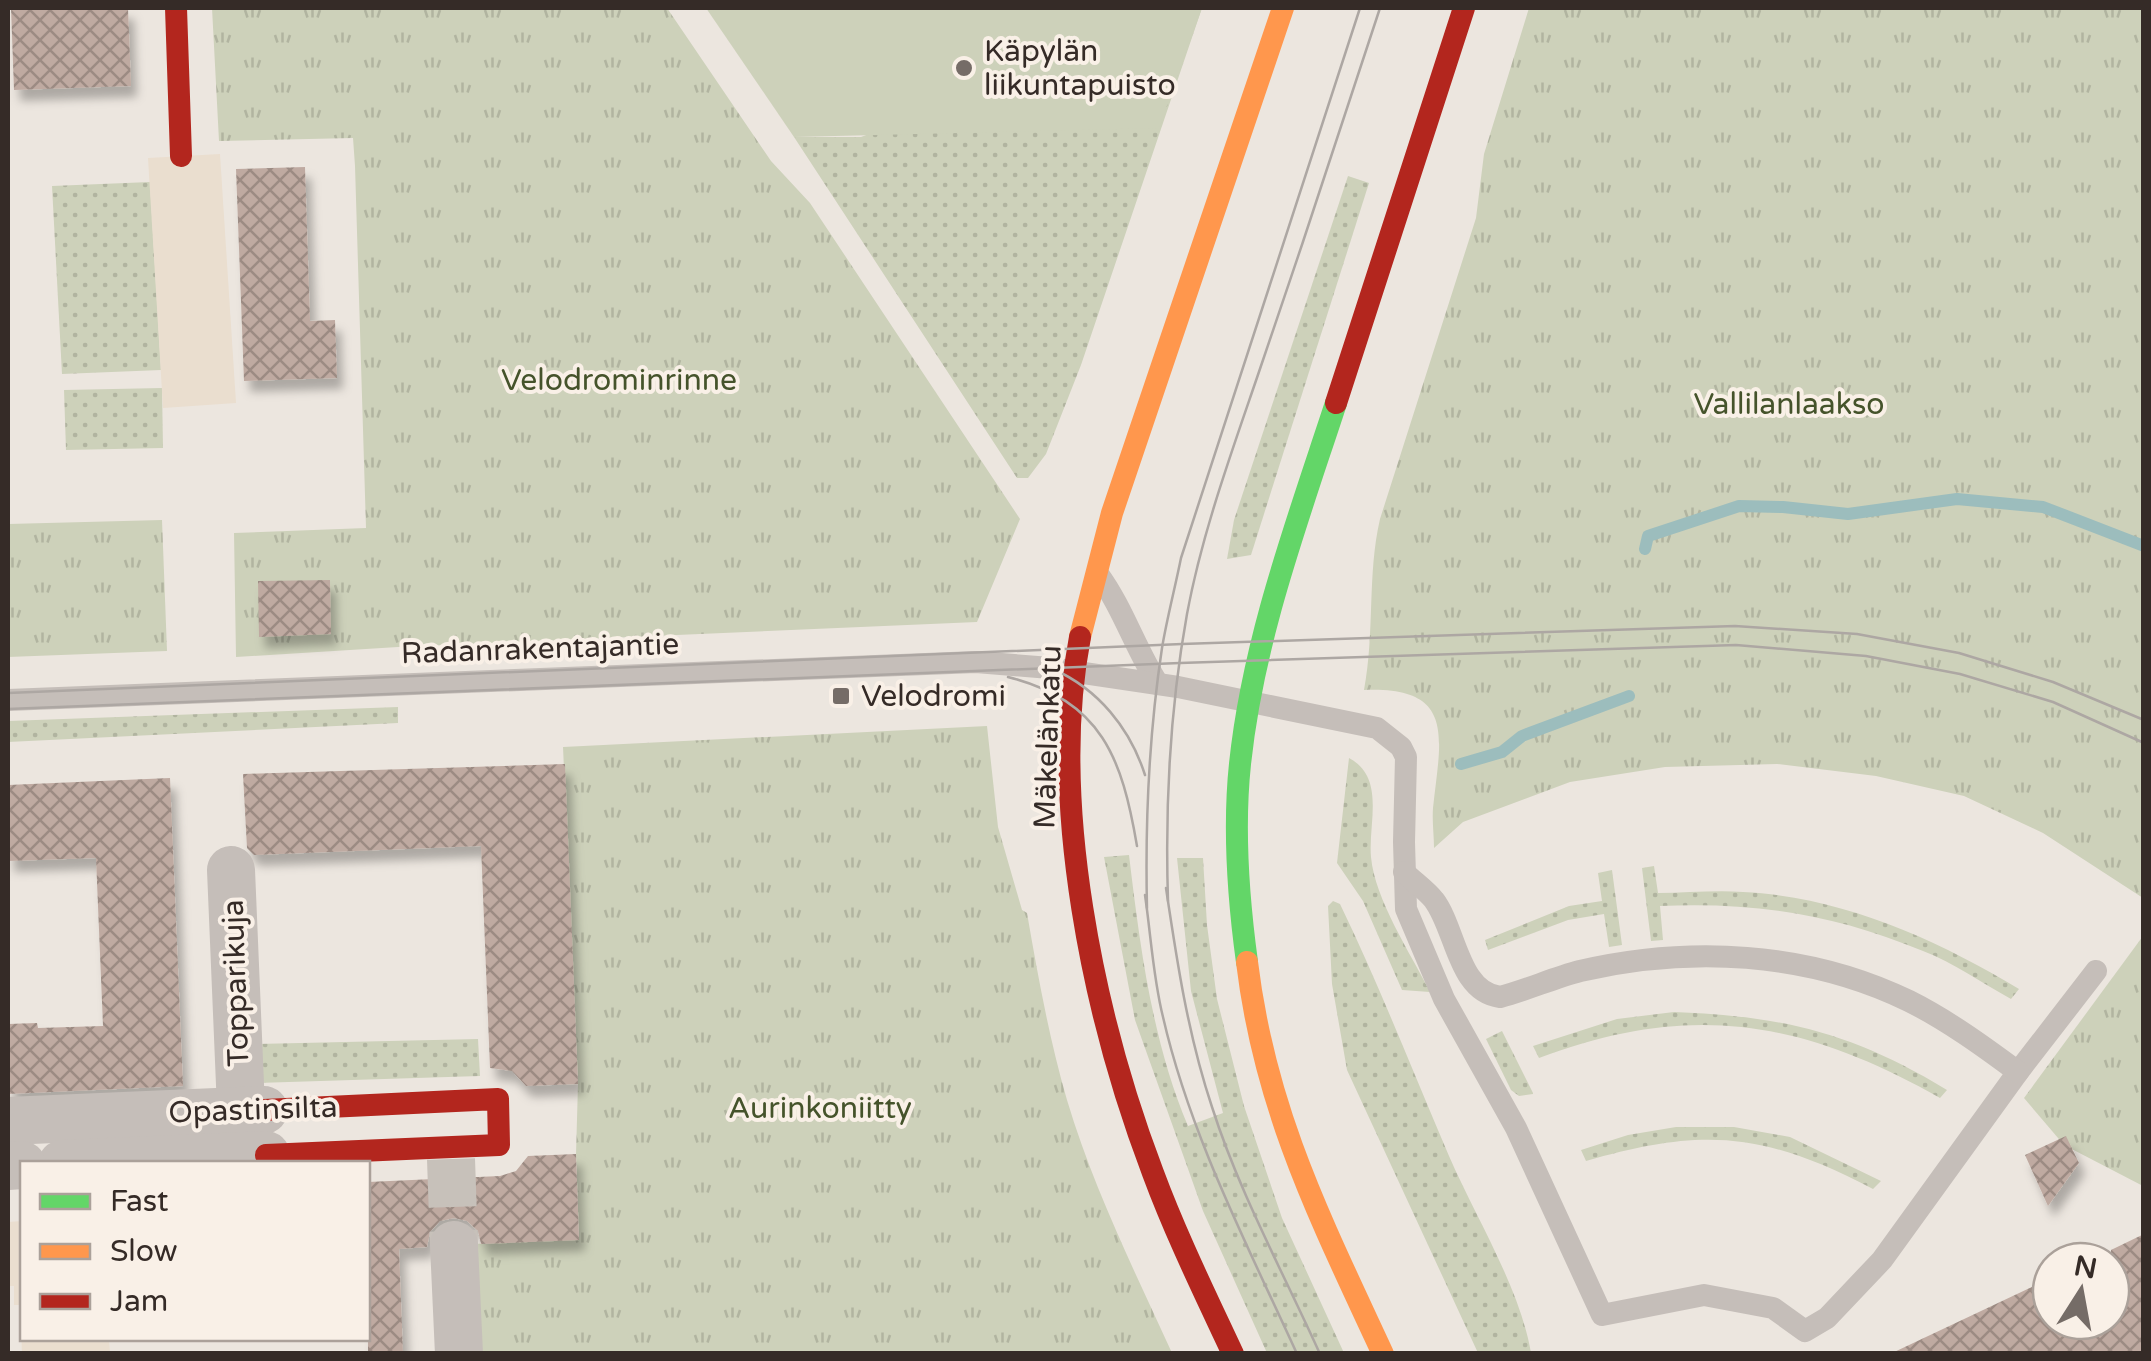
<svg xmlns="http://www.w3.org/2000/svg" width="2151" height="1361" font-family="'Varela Round',sans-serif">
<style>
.grass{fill:url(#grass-dots)}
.park{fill:url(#park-tufts)}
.pitch{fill:#cdd1ba}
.plaza{fill:#eadecf}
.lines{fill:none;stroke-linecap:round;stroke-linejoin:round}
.stream{stroke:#9cbdbd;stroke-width:12}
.building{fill:url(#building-cross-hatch);filter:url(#shadow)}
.street-tunnel{stroke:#c7c1ba;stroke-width:48;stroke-dasharray:48 24;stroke-linecap:butt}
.lane{stroke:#c5beb9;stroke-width:22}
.street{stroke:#c5beb9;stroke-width:48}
.fast{stroke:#63d668;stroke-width:22}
.slow{stroke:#ff974d;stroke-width:22}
.jam{stroke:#b3261e;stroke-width:22}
.tram{stroke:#ada7a3;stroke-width:2.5}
.poi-dot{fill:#756c67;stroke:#f9f0e7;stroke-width:4}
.labels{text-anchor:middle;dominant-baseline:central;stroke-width:8;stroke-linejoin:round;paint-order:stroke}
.poi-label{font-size:30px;fill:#352b27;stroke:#f9f0e7;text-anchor:start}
.park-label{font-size:30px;fill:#45532b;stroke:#f9f0e7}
.street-label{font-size:30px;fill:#352b27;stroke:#f9f0e7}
</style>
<defs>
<pattern id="grass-dots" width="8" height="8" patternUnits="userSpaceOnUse" patternTransform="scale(2.5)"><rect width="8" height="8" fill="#cdd1ba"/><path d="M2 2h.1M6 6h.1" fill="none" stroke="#b1b4a0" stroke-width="1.8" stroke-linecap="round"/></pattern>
<pattern id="park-tufts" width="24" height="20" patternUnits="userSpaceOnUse" patternTransform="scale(2.5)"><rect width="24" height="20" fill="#cdd1ba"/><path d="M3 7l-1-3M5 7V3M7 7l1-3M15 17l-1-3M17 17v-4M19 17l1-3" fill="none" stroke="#b1b4a0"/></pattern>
<pattern id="building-cross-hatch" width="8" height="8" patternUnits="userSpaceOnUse" patternTransform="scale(2.5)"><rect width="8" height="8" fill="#bfaaa1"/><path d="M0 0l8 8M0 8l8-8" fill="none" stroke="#9c8b83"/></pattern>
<filter id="shadow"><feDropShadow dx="6" dy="11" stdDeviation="5" flood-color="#0004"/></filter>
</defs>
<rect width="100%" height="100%" fill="#ece6df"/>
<g class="grass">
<polygon points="1202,8 1081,365 1046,454 1028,478 1017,478 794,137 861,137"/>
<polygon points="1348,176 1369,183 1251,555 1227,559 1234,520"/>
<polygon points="150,182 161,370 62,374 52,186"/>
<polygon points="162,388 163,448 66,450 64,390"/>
<polygon points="398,707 398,723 8,742 8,721"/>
<path d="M1349 758C1386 778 1368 823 1371 857 1375 900 1410 952 1430 992L1402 990 1363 901 1337 863Z"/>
<path d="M1129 855C1140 946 1152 1041 1188 1126L1223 1113 1191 991 1177 858H1203L1207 925 1217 999 1244 1106 1282 1218 1344 1353H1267L1203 1211 1135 1020 1104 857Z"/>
<path d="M1654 866 1658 893C1686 893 1715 890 1743 892 1842 897 1936 939 2019 989L2011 999C1982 983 1954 963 1923 951 1834 914 1756 902 1660 906L1663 940 1651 941 1642 868Z"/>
<polygon points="1612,870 1622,945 1609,947 1604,914 1568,920 1488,950 1485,940 1569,906 1602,901 1598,873"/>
<path d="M1333 901 1340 904C1380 987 1413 1072 1449 1156 1476 1218 1520 1288 1531 1353H1478L1347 1070 1332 984 1328 906Z"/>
<path d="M1674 1012C1783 1016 1853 1033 1947 1090L1940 1098C1802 1020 1690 1001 1539 1058L1533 1046 1617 1019Z"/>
<polygon points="1502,1031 1533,1093 1533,1094 1519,1096 1511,1090 1486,1039"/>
<polygon points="478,1039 480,1076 257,1083 256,1044"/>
<path d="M1676 1127H1734L1790 1137 1881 1181 1873 1189C1764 1132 1703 1127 1586 1161L1581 1150 1628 1135Z"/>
</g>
<g class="park">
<polygon points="212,8 667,8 771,161 810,203 1020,519 977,622 398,647 236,657 234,533 366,528 355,166 353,138 219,141"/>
<path d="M1529 8H2143V898L2043 833 1964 796 1876 776 1777 764 1665 767 1570 782 1463 822 1434 848C1434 835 1432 822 1433 808 1440 740 1458 686 1364 690 1375 633 1367 575 1380 519L1476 218 1484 154Z"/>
<polygon points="162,520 167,651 8,657 8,524"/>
<path d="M987 726 998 827 1022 910 1027 913C1038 976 1049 1038 1067 1100 1093 1187 1134 1270 1172 1353H477L473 1244 579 1239 576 1154 578 1084 563 747Z"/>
<polygon points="2143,936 2143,1186 2064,1145 2024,1098"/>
</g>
<polygon class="pitch" points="706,8 1202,8 1159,128 794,137"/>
<g class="plaza">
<polygon points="220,154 236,403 163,408 148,158"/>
<polygon points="22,1221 22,1338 109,1339 110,1353 22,1353 20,1305 14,1305 14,1286 8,1286 8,1222"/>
</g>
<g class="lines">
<g class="stream">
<polyline points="1645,549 1648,536 1739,506 1783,507 1848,514 1957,499 2043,507 2144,546"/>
<polyline points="1461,764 1502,752 1522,736 1629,696"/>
</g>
</g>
<g class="building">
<polygon points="11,8 128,8 131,86 14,90"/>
<polygon points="305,167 310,321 335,320 337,378 244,381 236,169"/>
<polygon points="330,580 331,634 259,637 258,581"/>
<polygon points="565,764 578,1084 526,1086 512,1071 490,1068 481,846 254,855 247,848 243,774"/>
<polygon points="170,778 183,1086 8,1094 8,1024 37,1023 38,1028 103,1026 96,858 8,861 8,785"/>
<polygon points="2066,1136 2079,1163 2048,1206 2025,1155"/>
<polygon points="576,1154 579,1240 481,1244 478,1231 467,1221 454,1218 440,1221 430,1232 427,1247 399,1249 403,1354 368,1354 368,1182 500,1176 516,1171 528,1156"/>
<polygon points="2144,1234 2144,1354 1890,1354 2051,1278 2051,1321 2111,1321 2111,1250"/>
</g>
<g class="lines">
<polyline class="street-tunnel" points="451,1159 454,1245"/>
<g class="lane">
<path d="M1098 574C1123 608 1135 648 1158 684"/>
<polyline points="8,700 976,662 1050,668 1178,687 1377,728 1401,747 1406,757 1404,842 1406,909 1444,999 1516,1128 1602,1315 1704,1295 1773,1308 1805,1331 1827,1318 1882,1260 2018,1072 2096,971"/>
<path d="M1404 872C1413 881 1426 890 1434 900 1456 929 1458 992 1500 997 1527 990 1553 978 1580 971 1689 946 1806 951 1909 1001 1947 1020 1983 1046 2018 1072"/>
</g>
<g class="street">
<polyline points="231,870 243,1156"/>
<polyline points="8,1121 264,1110"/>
<polyline points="62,1164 266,1155"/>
<polyline points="8,1166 22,1165"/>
<polyline points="454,1245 459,1354"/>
</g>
<path class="fast" d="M1247 962C1238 896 1233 830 1240 764 1253 640 1297 522 1336 403"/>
<g class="slow">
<polyline points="1080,637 1112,513 1283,8"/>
<path d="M1247 962C1265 1111 1321 1220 1383 1354"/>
</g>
<g class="jam">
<polyline points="176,8 181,156"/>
<polyline points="1336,403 1464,8"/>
<path d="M1080 637C1048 802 1094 1018 1153 1173 1176 1235 1205 1294 1233 1354"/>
<polyline points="264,1110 498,1099 499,1145 266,1155"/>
</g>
<g class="tram">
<path d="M1053 669C1098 689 1130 728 1145 775"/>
<path d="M1008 677C1102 701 1122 758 1137 846"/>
<polyline points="8,693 1182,644 1735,626 1857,634 1959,653 2053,682 2144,720"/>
<polyline points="8,709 1180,663 1736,645 1866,656 1960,674 2053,702 2144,743"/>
<path d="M1166 888C1177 962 1188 1035 1212 1107 1239 1192 1283 1272 1320 1354"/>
<path d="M1145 895C1151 936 1153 977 1163 1017 1190 1135 1247 1244 1297 1354"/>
<path d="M1168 901C1165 806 1170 708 1187 614 1203 528 1235 443 1263 360 1303 243 1342 125 1380 8"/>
<path d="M1147 908C1145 821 1149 734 1162 648 1167 618 1175 588 1181 558L1360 8"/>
</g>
</g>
<g class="poi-dot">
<circle cx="964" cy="68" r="10"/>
<rect x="831" y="686" width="20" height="20" rx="5"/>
</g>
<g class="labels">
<g class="poi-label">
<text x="984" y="51">Käpylän<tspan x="984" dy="34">liikuntapuisto</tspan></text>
<text x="861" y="696">Velodromi</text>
</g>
<g class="park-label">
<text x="619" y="380">Velodrominrinne</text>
<text x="1789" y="404">Vallilanlaakso</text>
<text x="820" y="1108">Aurinkoniitty</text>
</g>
<g class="street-label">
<text transform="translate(540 649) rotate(-2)">Radanrakentajantie</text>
<text transform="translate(1048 737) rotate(-88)">Mäkelänkatu</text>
<text transform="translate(236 983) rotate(-92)">Topparikuja</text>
<text transform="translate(253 1110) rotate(-2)">Opastinsilta</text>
</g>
</g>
<rect width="2151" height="1361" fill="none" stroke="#352b27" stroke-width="20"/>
<rect x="20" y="1161" width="350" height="180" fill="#f9f0e7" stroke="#aba19a" stroke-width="2.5"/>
<rect x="40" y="1194" width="50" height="15" fill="#63d668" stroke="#aba19a" stroke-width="2.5"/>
<text x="110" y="1211" font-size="30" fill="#352b27">Fast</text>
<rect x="40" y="1244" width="50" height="15" fill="#ff974d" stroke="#aba19a" stroke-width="2.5"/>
<text x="110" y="1261" font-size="30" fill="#352b27">Slow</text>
<rect x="40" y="1294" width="50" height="15" fill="#b3261e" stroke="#aba19a" stroke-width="2.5"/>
<text x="110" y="1311" font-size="30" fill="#352b27">Jam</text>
<g transform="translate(2081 1291) rotate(11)"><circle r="48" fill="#f9f0e7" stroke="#aba19a" stroke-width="2.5"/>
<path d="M0-8L18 38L0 25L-18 38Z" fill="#756c67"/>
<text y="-15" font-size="28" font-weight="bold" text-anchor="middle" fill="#352b27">N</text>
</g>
</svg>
